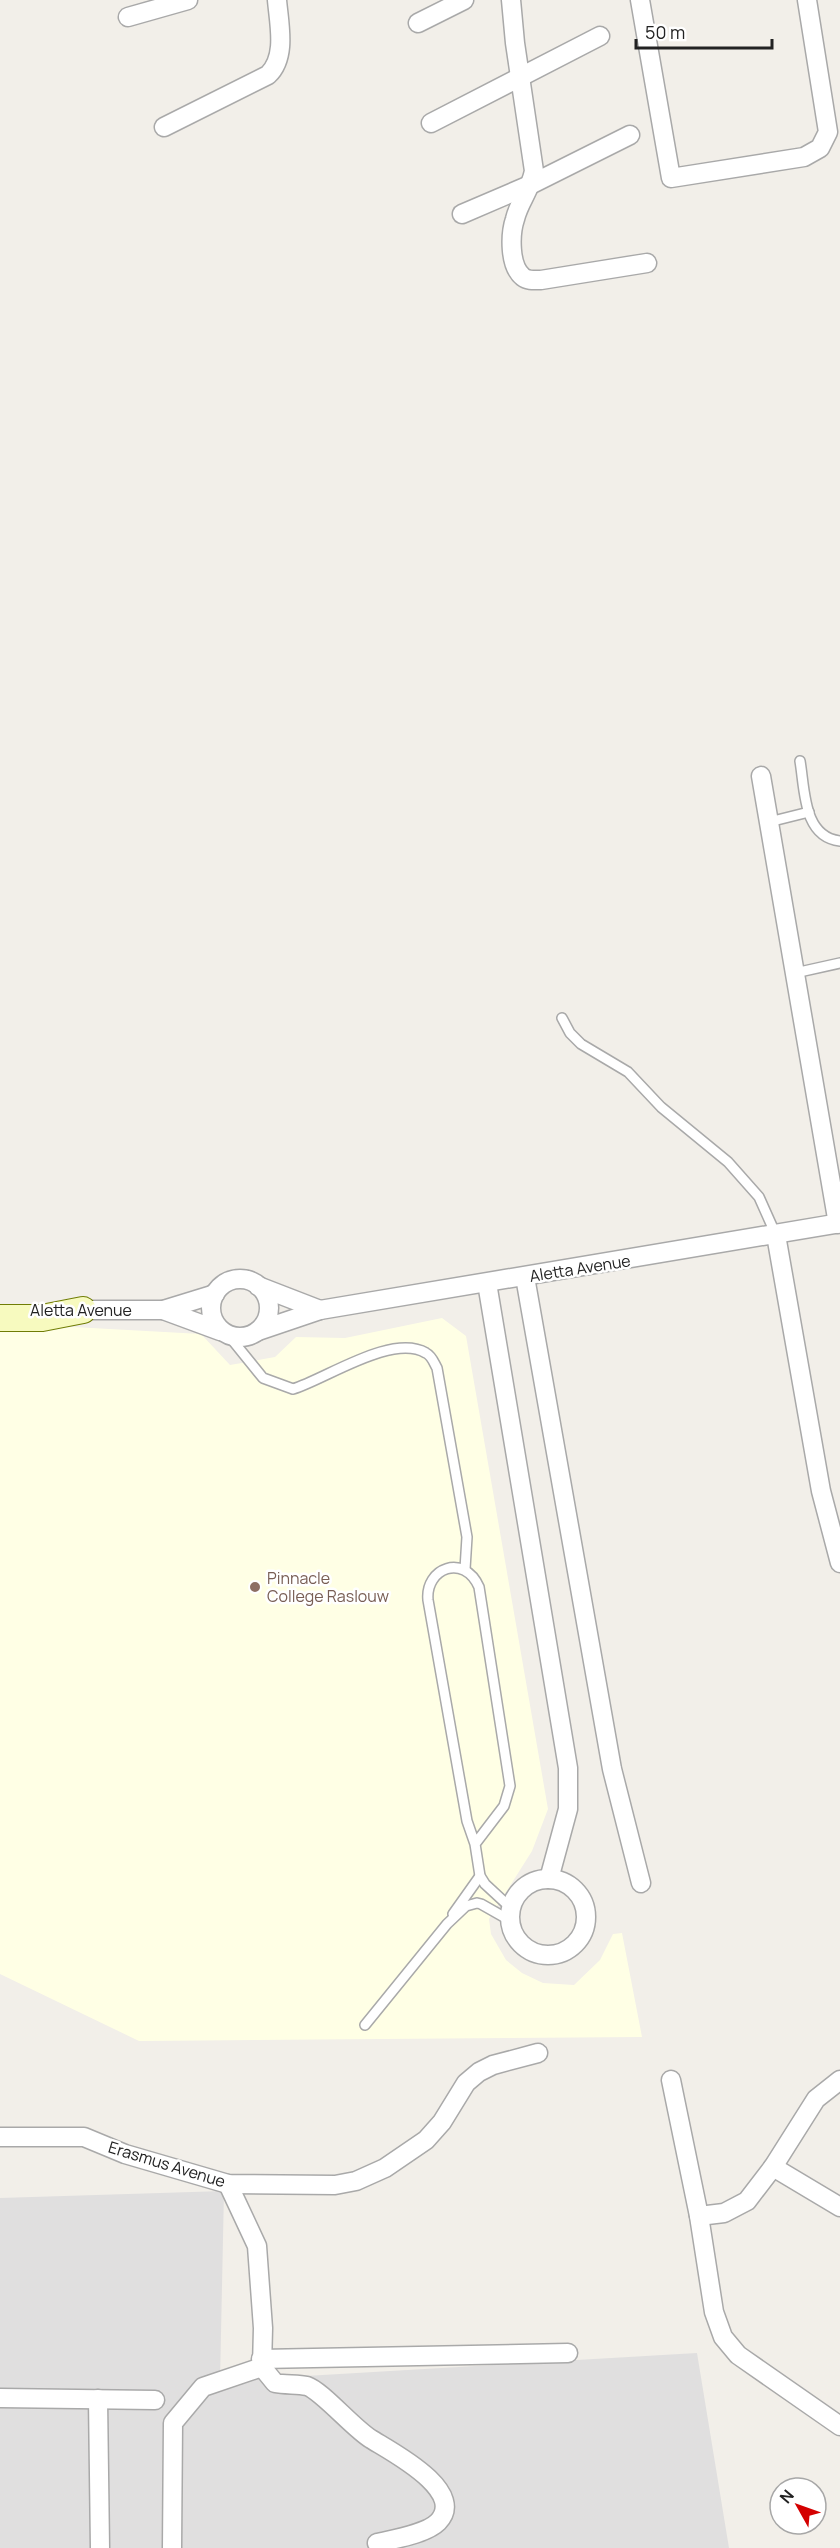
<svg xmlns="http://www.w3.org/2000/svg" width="840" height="2548" font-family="Manrope,sans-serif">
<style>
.residential{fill:#e0dfdf}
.education{fill:#ffffe5}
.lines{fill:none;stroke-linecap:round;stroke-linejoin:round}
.service-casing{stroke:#a9a9a9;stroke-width:12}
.minor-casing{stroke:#a9a9a9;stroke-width:21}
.secondary-casing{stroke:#707d05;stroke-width:28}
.service{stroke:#fff;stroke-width:9}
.minor{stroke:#fff;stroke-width:18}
.secondary{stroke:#f7fabf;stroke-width:26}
.education-dot{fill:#8d6e63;stroke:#fff;stroke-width:2}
.labels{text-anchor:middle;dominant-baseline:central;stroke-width:5;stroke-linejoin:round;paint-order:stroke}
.street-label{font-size:16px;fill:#222;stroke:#fff}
.education-label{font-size:16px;fill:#785e54;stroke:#fff;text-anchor:start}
</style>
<rect width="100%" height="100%" fill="#f2efe9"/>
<polygon class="residential" points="224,2191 220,2381 697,2353 729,2548 0,2548 0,2198"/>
<polygon class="education" points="442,1318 466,1336 548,1809 532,1851 489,1919 491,1934 506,1960 522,1973 543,1983 574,1985 600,1960 613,1934 622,1933 642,2037 139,2041 0,1974 0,1323 201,1334 230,1365 275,1357 296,1337 345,1338"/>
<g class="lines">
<defs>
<g id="service">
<path d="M800 761C805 790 803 837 840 841"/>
<polyline points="769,822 809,812"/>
<polyline points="795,973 840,963"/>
<polyline points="562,1018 570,1033 581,1044 628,1072 661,1107 728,1162 759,1197 776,1235"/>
<path d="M229 1336 263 1378 293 1389C326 1379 392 1333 426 1353 432 1356 434 1363 437 1368L467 1537 465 1569"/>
<path d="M475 1844 504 1806 510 1786 479 1587C464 1553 425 1568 428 1600L467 1821 475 1844 480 1876 485 1884 511 1908"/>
<polyline points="453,1914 480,1876"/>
<polyline points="365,2025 447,1924 466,1906 477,1903 481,1904 511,1921"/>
</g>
<g id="minor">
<path d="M511 0 515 43 534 171C530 191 519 202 515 219 510 234 509 266 523 277 528 281 535 280 541 280L647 263"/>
<polyline points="640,0 671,178 804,157 820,148 828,132 807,0"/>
<polyline points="128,17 188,0"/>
<polyline points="418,23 464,0"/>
<polyline points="431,123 600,36"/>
<path d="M164 127 268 75C287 57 279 24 277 0"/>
<polyline points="462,214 532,184 630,135"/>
<polyline points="761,776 838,1224"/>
<polyline points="776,1235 821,1491 840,1563"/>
<polyline points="525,1277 612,1769 641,1883"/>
<circle cx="240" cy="1308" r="29"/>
<polyline points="487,1283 568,1768 568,1809 549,1879"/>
<polyline points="258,1286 320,1310"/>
<polyline points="72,1310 163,1310 215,1294"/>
<polyline points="163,1310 220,1331"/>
<polyline points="258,1331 320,1310 840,1223"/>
<circle cx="548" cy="1917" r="38"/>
<polyline points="671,2080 699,2216 714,2312 723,2337 738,2355 840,2426"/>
<polyline points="0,2137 84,2137 125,2154 228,2184 335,2185 356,2181 385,2168 426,2140 442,2122 466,2083 479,2072 493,2065 538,2053"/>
<polyline points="773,2167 840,2207"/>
<path d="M228 2184 257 2246 263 2328 262 2367 275 2383C285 2385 298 2384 307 2386 322 2391 354 2429 371 2439 390 2451 468 2491 438 2522 426 2534 394 2539 377 2543"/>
<polyline points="699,2216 724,2213 747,2201 773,2167 816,2099 840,2080"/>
<polyline points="261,2359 568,2353"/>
<polyline points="0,2398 155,2400"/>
<polyline points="98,2399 100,2548"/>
<polyline points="172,2548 173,2423 203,2387 262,2367"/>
</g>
<polyline id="secondary" points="0,1318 42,1318 83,1310"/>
</defs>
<use href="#service" class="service-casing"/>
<use href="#minor" class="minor-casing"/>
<use href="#secondary" class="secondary-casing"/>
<use href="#service" class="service"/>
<use href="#minor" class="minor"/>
<use href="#secondary" class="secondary"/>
</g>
<circle class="education-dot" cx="255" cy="1587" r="6"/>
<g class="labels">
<g class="street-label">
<text transform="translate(580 1268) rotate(-9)">Aletta Avenue</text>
<text x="81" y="1310">Aletta Avenue</text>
<text transform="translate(167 2164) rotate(17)">Erasmus Avenue</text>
</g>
<g class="education-label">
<text x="267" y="1578">Pinnacle<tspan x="267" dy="18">College Raslouw</tspan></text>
</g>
</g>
<g transform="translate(798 2506) rotate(310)"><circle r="28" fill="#ffffff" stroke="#a7a7a7" stroke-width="1.5"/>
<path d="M0-4.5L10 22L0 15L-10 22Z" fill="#d40000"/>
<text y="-9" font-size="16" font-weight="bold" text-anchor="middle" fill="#222222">N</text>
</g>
<path d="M636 39v9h136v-9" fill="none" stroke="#222222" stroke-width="3"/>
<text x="645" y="39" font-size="18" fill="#222222" stroke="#ffffff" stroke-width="4.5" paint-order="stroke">50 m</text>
</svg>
